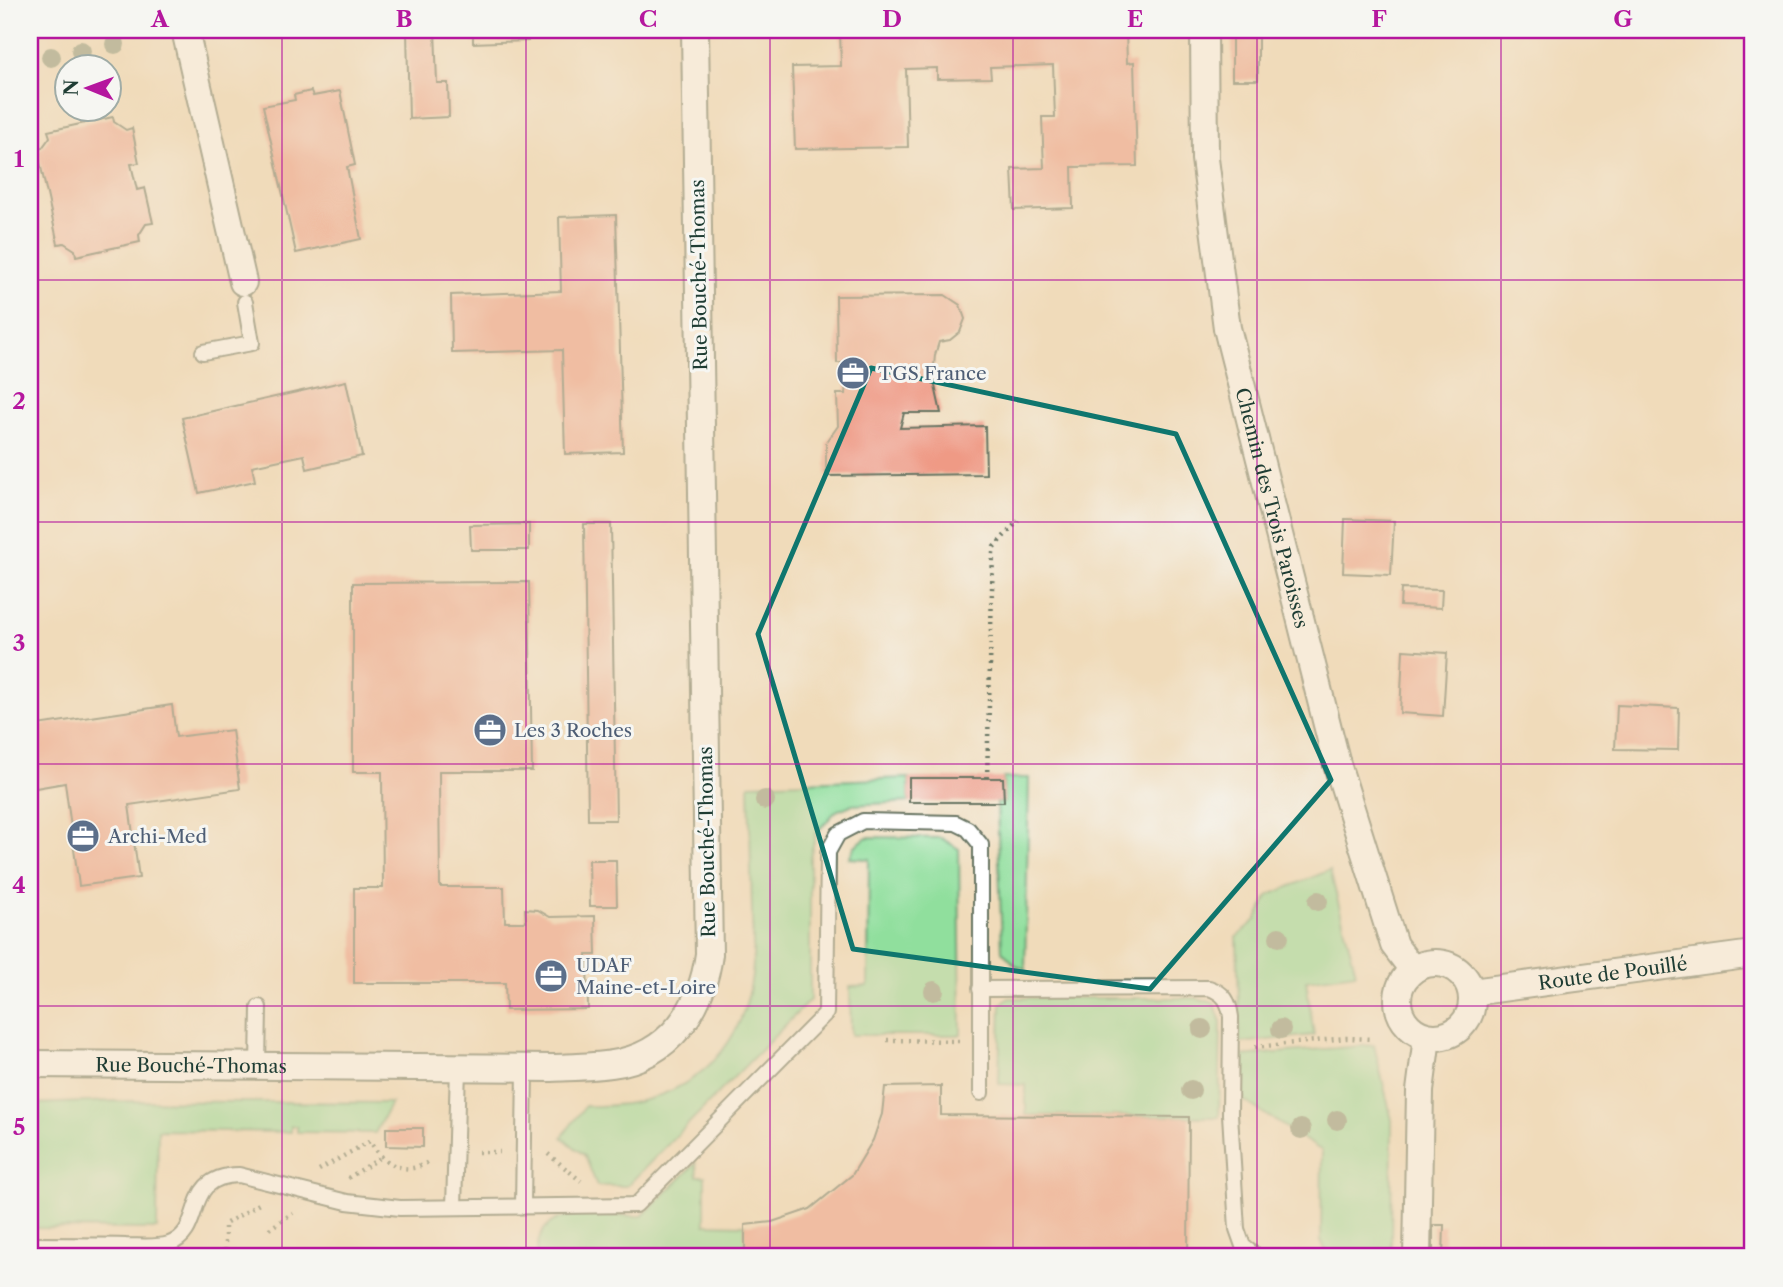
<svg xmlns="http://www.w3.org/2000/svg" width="1783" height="1287" font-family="'Libre Caslon Text',serif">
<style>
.green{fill:#90df9d;stroke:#588e68;stroke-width:2}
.building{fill:#ef9a85}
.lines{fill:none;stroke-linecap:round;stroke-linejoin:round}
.lane-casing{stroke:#687463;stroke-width:18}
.street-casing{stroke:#687463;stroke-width:30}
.path{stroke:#687463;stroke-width:4.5;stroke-dasharray:2 5;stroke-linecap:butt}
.lane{stroke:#fff;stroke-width:14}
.street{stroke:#fff;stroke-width:26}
.tree{fill:#8a967c}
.marked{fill:none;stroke:#0f766e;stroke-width:5;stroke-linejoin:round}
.grid{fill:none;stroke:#b5179e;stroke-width:2;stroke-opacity:0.55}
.labels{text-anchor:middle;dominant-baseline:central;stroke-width:6;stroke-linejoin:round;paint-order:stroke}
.street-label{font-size:19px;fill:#1f3d34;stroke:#f6f6f2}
.service-label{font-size:19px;fill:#4e5e75;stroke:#f6f6f2;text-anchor:start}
.neatline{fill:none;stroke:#b5179e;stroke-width:2.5}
.grid-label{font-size:23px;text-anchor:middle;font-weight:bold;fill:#b5179e}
</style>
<rect width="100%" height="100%" fill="#f6f6f2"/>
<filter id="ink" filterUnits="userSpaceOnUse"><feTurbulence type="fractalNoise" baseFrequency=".0143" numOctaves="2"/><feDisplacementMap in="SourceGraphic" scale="14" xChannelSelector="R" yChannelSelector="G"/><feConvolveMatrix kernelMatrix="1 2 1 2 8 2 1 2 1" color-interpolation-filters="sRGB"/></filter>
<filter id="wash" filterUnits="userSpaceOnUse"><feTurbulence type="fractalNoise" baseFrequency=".00686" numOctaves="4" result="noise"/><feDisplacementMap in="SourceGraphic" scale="28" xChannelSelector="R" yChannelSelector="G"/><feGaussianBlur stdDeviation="1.57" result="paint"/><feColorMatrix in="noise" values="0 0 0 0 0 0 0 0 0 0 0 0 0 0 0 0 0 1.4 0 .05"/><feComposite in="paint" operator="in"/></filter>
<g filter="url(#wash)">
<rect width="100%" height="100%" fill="#f0dbba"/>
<g class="green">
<path d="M909 778V802L851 805 836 811 816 833 810 857V1000L627 1186H597L585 1156 562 1137 585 1106C671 1109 740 1066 752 976 755 956 752 933 752 912 751 869 750 827 749 784Z"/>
<polygon points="1003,778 1029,778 1025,969 1016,966 1002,951 997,802 1004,802"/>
<polygon points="867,837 941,838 959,849 961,1035 851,1035 850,987 868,986 869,859 849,858 855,846"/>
<polygon points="1330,870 1356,973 1306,980 1314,1035 1240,1043 1237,937 1256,920 1269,895"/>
<polygon points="1009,998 1197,998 1214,1003 1221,1022 1219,1117 1026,1115 1026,1085 999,1084 1001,1004"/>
<polygon points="1374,1045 1392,1120 1391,1257 1335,1257 1325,1249 1321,1240 1322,1151 1240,1098 1240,1056"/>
<polygon points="117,1101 391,1103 375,1133 297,1132 297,1126 291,1126 291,1132 158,1130 157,1229 30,1228 30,1104"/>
<path d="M696 1163 697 1176H705V1224L745 1225V1257H537C535 1199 602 1216 642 1216Z"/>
</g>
<g id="blocks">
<g class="building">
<polygon points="407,30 435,30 437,83 448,83 449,117 409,119"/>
<polygon points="473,30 528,30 528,41 473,43"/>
<polygon points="840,30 1126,30 1127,63 1134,62 1137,166 1072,167 1073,208 1014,210 1012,169 1044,168 1042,117 1055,117 1053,65 990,67 991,78 937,79 937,68 906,69 908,147 795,149 792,67 841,66"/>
<polygon points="1232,35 1258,36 1258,80 1232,80"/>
<polygon points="311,91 313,96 340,91 355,165 347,167 361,239 296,253 263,106 295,100 294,95"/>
<polygon points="113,117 114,122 126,130 132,128 139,163 131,164 137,190 145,188 153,223 146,224 139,235 140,242 76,256 75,250 64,243 58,244 37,149 42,148 50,137 48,131"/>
<polygon points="616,215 623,452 565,454 562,350 452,353 451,295 561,291 559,217"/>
<polygon points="945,295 960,305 965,319 960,332 950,340 939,342 935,355 933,377 941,413 904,413 900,428 985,426 986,474 826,476 826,443 838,426 837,394 845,394 846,386 844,363 837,363 836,296"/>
<polygon points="346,381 362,456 307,469 304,455 252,466 255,481 199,493 182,418"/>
<polygon points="1345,519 1394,521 1391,575 1343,573"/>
<polygon points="529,524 529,550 471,550 470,525"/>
<polygon points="584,524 611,524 616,820 588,820"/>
<polygon points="529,582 532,771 439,771 440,887 504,887 505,922 526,922 525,909 538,910 550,917 595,916 596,955 587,955 588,1009 506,1010 505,983 354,983 354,888 383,888 382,772 353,772 353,583"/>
<polygon points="1401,589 1442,590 1441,608 1400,606"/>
<polygon points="1403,650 1447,653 1443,716 1400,713"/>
<polygon points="172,705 176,737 232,730 240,789 129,805 139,878 79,886 65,783 30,789 30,726"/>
<polygon points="1617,705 1679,708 1678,750 1615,749"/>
<polygon points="909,778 1003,778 1004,802 909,802"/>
<polygon points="589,860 616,860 617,906 590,906"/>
<polygon points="941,1086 941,1115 1189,1117 1188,1257 745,1257 745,1225 772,1222 810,1209 852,1175 873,1140 882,1114 885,1087"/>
<polygon points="386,1128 423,1128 423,1147 386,1146"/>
<polygon points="1433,1225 1444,1225 1443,1257 1433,1257"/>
</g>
</g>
</g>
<g filter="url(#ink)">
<use href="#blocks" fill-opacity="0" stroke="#687463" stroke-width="2"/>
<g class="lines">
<defs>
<g id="lane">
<polyline points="203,352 252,343 245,302"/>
<path d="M980 989 1209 988C1224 993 1229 1001 1231 1017L1230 1114 1237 1229 1243 1246 1257 1257"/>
<polyline points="258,1066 259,1007"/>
<polyline points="523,1206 525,1068"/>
<polyline points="454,1207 458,1068"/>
<path d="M30 1245C62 1245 94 1245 126 1246 140 1246 156 1248 169 1244 207 1231 180 1176 239 1175L347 1202 400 1208 636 1205 826 1013 828 852 838 834 863 821 956 823 968 829 981 845V1093"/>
</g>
<g id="street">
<polyline points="185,30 243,282"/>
<path id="s1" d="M1204 30 1205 159 1227 328 1337 764 1394 945 1413 970"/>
<circle cx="1435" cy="1000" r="37"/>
<path id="s2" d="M1472 992 1753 954"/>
<path id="s3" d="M30 1064 552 1068C572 1067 593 1067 612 1064 670 1056 702 1008 709 954L695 30"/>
<polyline points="1417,1257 1420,1091 1427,1037"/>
</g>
</defs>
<use href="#lane" class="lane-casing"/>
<use href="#street" class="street-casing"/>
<g class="path">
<polyline points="987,778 993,553 994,547 1018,521"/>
<polyline points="887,1040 959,1041"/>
<polyline points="1255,1047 1346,1038 1372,1039"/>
<polyline points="478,1152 500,1152"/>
<polyline points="548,1154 581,1181"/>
<path d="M319 1170 370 1141C384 1165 406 1178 431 1160"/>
<polyline points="348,1178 380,1158"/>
<polyline points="269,1229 293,1213"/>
<polyline points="225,1257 225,1224 259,1204"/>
</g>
<use href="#lane" class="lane"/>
<use href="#street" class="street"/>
</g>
<g class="tree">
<circle cx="115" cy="44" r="10"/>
<circle cx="81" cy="51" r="10"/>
<circle cx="51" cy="57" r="10"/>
<circle cx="765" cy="800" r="10"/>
<circle cx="1318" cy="901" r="10"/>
<circle cx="1279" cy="937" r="10"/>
<circle cx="934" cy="991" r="10"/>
<circle cx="1202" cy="1029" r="10"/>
<circle cx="1281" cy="1029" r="10"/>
<circle cx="1191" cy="1090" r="10"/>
<circle cx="1337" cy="1120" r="10"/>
<circle cx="1301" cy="1129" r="10"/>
</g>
</g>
<path d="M0 0H1783V1287H0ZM871 368 1176 434 1331 780 1150 989 853 949 758 634Z" fill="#f0dbba" fill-opacity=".55" fill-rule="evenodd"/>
<path class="marked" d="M871 368 1176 434 1331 780 1150 989 853 949 758 634Z"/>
<path class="grid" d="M282 30V1257M526 30V1257M770 30V1257M1013 30V1257M1257 30V1257M1501 30V1257M30 280H1753M30 522H1753M30 764H1753M30 1006H1753"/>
<defs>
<symbol id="office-disc" viewBox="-11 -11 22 22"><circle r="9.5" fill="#5c6f8a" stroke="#f6f6f2"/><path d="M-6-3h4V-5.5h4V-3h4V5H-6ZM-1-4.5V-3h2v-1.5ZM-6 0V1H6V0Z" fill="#fff"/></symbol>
</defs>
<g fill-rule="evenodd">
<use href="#office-disc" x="834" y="354" width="38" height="38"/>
<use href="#office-disc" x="471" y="711" width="38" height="38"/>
<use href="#office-disc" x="64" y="817" width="38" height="38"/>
<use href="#office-disc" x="532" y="957" width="38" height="38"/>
</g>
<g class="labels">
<g class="street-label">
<text transform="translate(699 275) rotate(-91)">Rue Bouché-Thomas</text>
<text stroke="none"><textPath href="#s1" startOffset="485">Chemin des Trois Paroisses</textPath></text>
<text transform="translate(707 842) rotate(-91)">Rue Bouché-Thomas</text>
<text stroke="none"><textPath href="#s2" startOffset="142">Route de Pouillé</textPath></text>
<text stroke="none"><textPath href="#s3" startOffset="161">Rue Bouché-Thomas</textPath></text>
</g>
<g class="service-label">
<text x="878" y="373">TGS France</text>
<text x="514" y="730">Les 3 Roches</text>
<text x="108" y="836">Archi-Med</text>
<text x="576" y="965">UDAF<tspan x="576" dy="22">Maine-et-Loire</tspan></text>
</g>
</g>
<rect width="1783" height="1287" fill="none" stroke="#f6f6f2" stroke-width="77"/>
<g transform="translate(88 88) rotate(271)"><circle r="33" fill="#f6f6f2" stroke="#a0aca6" stroke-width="2"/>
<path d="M0-5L12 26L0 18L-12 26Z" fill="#b5179e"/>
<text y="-10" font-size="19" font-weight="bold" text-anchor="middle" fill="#1f3d34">N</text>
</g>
<rect x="38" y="38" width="1706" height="1210" class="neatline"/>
<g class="grid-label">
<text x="160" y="27">A</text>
<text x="404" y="27">B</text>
<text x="648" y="27">C</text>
<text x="892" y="27">D</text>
<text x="1135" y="27">E</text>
<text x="1379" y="27">F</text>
<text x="1623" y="27">G</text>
<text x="19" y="167">1</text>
<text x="19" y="409">2</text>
<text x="19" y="651">3</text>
<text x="19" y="893">4</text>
<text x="19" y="1135">5</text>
</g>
</svg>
